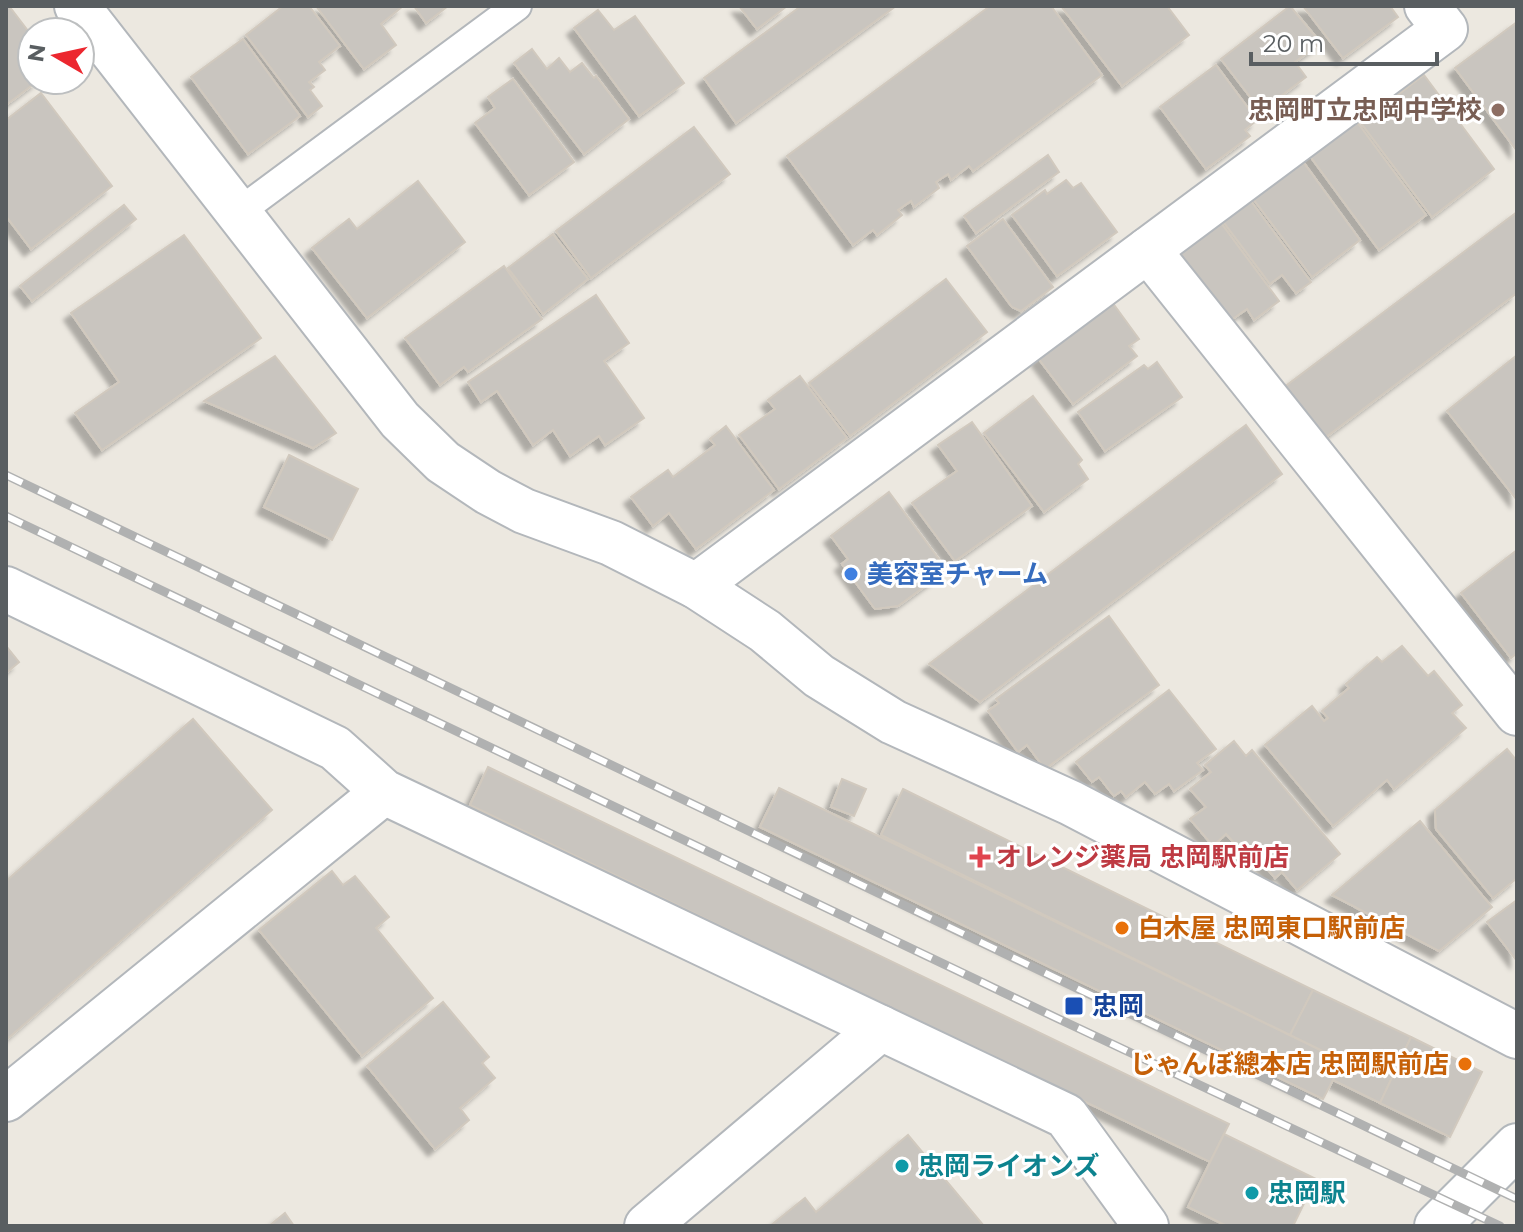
<svg xmlns="http://www.w3.org/2000/svg" width="1523" height="1232" font-family="Montserrat,'Noto Sans JP',sans-serif">
<style>
.building{fill:#c9c5bf;stroke:#d1c9be;stroke-width:2;filter:url(#shadow)}
.lines{fill:none;stroke-linecap:round;stroke-linejoin:round}
.service-casing{stroke:#b3b7bb;stroke-width:32}
.minor-casing{stroke:#b3b7bb;stroke-width:48}
.tertiary-casing{stroke:#b3b7bb;stroke-width:48}
.secondary-casing{stroke:#b2b7bb;stroke-width:48}
.service{stroke:#fff;stroke-width:28}
.minor{stroke:#fff;stroke-width:44}
.tertiary{stroke:#fff;stroke-width:44}
.secondary{stroke:#fff;stroke-width:44}
.rail-casing{stroke:#b0b1b1;stroke-width:9}
.rail{stroke:#fff;stroke-width:6;stroke-dasharray:18;stroke-linecap:butt}
.education-dot{fill:#8d6e63;stroke:#fff;stroke-width:3}
.shop-dot{fill:#3f7fe0;stroke:#fff;stroke-width:3}
.health-dot{fill:#e0444e;stroke:#fff;stroke-width:3}
.food-dot{fill:#e8710a;stroke:#fff;stroke-width:3}
.transit-dot{fill:#1a4fb4;stroke:#fff;stroke-width:3}
.culture-dot{fill:#0f9aa8;stroke:#fff;stroke-width:3}
.labels{text-anchor:middle;dominant-baseline:central;stroke-width:6;stroke-linejoin:round;paint-order:stroke}
.education-label{font-size:26px;font-weight:bold;fill:#785e54;stroke:#fff;text-anchor:end}
.shop-label{font-size:26px;font-weight:bold;fill:#366cbe;stroke:#fff;text-anchor:start}
.health-label{font-size:26px;font-weight:bold;fill:#be3a42;stroke:#fff;text-anchor:start}
.food-label{font-size:26px;font-weight:bold;fill:#c56008;stroke:#fff;text-anchor:start}
.transit-label{font-size:26px;font-weight:bold;fill:#164399;stroke:#fff;text-anchor:start}
.culture-label{font-size:26px;font-weight:bold;fill:#0d838f;stroke:#fff;text-anchor:start}
</style>
<defs>
<filter id="shadow"><feDropShadow dx="-7" dy="7" stdDeviation="2" flood-color="#0004"/></filter>
</defs>
<rect width="100%" height="100%" fill="#ece8e0"/>
<g class="building">
<polygon points="6,6 9,6 32,36 32,80 39,80 6,105"/>
<polygon points="283,6 309,6 340,46 319,62 325,70 309,82 314,87 310,90 322,106 308,117 246,35"/>
<polygon points="316,6 403,6 381,24 396,45 364,69"/>
<polygon points="414,6 448,6 426,23"/>
<polygon points="739,6 787,6 757,29"/>
<polygon points="801,6 896,6 736,123 704,78"/>
<polygon points="990,6 1051,6 1102,75 973,171 969,166 951,180 948,174 936,182 939,188 914,207 911,201 898,210 902,215 877,235 873,230 853,245 787,156"/>
<polygon points="1061,6 1167,6 1189,35 1122,86"/>
<polygon points="1290,6 1321,43 1295,62 1306,77 1261,111 1221,59"/>
<polygon points="1303,6 1390,6 1398,17 1343,58"/>
<polygon points="598,10 614,30 635,16 684,83 639,116 574,28"/>
<polygon points="1517,22 1517,151 1455,68"/>
<polygon points="243,39 300,116 248,154 191,77"/>
<polygon points="532,49 547,69 559,58 570,72 582,63 594,78 596,76 629,119 584,154 514,63"/>
<polygon points="1216,65 1257,120 1245,130 1250,136 1206,169 1160,107"/>
<polygon points="1424,75 1494,169 1432,217 1361,123"/>
<polygon points="513,79 574,162 529,195 475,123 495,108 488,97"/>
<polygon points="41,93 112,186 31,249 6,216 6,120"/>
<polygon points="1354,118 1426,215 1379,250 1307,152"/>
<polygon points="694,127 730,174 591,278 556,231"/>
<polygon points="1048,155 1059,172 976,233 964,216"/>
<polygon points="1301,159 1360,240 1312,277 1251,196"/>
<polygon points="1066,180 1073,188 1081,183 1117,232 1057,276 1012,215 1045,190 1047,194"/>
<polygon points="418,181 465,242 367,318 312,248 349,219 357,229"/>
<polygon points="1250,200 1311,282 1296,293 1282,275 1270,284 1222,220"/>
<polygon points="124,205 136,219 32,301 20,286"/>
<polygon points="1517,212 1517,293 1318,443 1279,391"/>
<polygon points="1003,219 1053,287 1021,311 1012,307 967,246"/>
<polygon points="1218,219 1279,301 1254,320 1247,309 1224,325 1171,254"/>
<polygon points="553,234 588,279 543,314 508,268"/>
<polygon points="184,235 261,338 102,450 75,413 119,382 71,313"/>
<polygon points="504,266 542,319 468,372 464,367 440,385 405,338"/>
<polygon points="946,279 987,332 850,436 809,383"/>
<polygon points="596,295 629,343 604,361 644,418 605,445 599,436 570,456 553,430 533,445 497,391 481,402 468,382"/>
<polygon points="1112,302 1139,339 1129,346 1137,356 1073,404 1038,358"/>
<polygon points="1517,355 1517,500 1447,411"/>
<polygon points="275,356 336,433 313,448 204,401"/>
<polygon points="1157,362 1182,397 1105,451 1078,412 1144,365 1148,369"/>
<polygon points="800,376 847,438 779,489 739,435 775,409 768,400"/>
<polygon points="1033,396 1082,460 1078,464 1088,479 1044,512 984,433"/>
<polygon points="972,422 1032,506 955,561 912,503 957,471 938,445"/>
<polygon points="1246,425 1282,474 980,702 929,664"/>
<polygon points="726,426 774,490 696,549 669,513 653,526 631,497 668,470 673,477 715,445 710,439"/>
<polygon points="289,455 358,489 332,540 264,507"/>
<polygon points="889,492 947,570 898,606 875,609 842,564 848,559 831,536"/>
<polygon points="1517,550 1517,653 1511,658 1461,593"/>
<polygon points="1109,616 1159,685 1045,769 1027,745 1018,752 988,711 999,703 996,699"/>
<polygon points="6,646 19,662 6,673"/>
<polygon points="1402,646 1428,676 1434,671 1462,705 1452,713 1466,728 1394,789 1387,780 1333,826 1265,745 1312,706 1324,721 1328,718 1322,711 1349,688 1346,684 1377,657 1382,662"/>
<polygon points="1169,690 1216,749 1197,763 1203,770 1174,791 1169,784 1155,794 1145,782 1126,797 1121,791 1114,796 1099,777 1092,782 1076,762"/>
<polygon points="193,719 272,810 6,1040 6,881"/>
<polygon points="1234,741 1246,756 1252,750 1340,854 1297,890 1282,872 1275,878 1254,853 1248,858 1226,834 1213,846 1190,819 1206,807 1190,789 1211,772 1205,765"/>
<polygon points="1507,749 1517,761 1517,878 1493,898 1436,829 1435,810"/>
<polygon points="488,767 1229,1124 1210,1162 470,805"/>
<polygon points="842,779 866,789 854,816 831,807"/>
<polygon points="779,788 1343,1061 1323,1099 760,827"/>
<polygon points="903,789 1313,990 1290,1035 881,835"/>
<polygon points="1420,821 1492,907 1439,951 1332,895"/>
<polygon points="332,871 343,885 355,876 389,917 376,928 433,998 362,1056 259,930"/>
<polygon points="1517,900 1517,961 1487,922"/>
<polygon points="1313,990 1411,1037 1380,1103 1333,1080 1343,1061 1290,1035"/>
<polygon points="443,1002 489,1057 482,1063 495,1078 460,1108 469,1120 435,1149 367,1066"/>
<polygon points="1411,1037 1482,1072 1450,1137 1380,1103"/>
<polygon points="1224,1134 1316,1179 1293,1226 1227,1226 1188,1207"/>
<polygon points="908,1135 984,1226 770,1226 805,1198 816,1212"/>
<polygon points="285,1213 294,1226 269,1226"/>
</g>
<g class="lines">
<defs>
<polyline id="service" points="239,212 517,6"/>
<g id="minor">
<polyline points="1148,250 1517,713"/>
<polyline points="696,586 1445,29 1427,6"/>
<polyline points="6,589 335,748 384,792 1066,1116 1146,1226"/>
<polyline points="6,1099 384,792"/>
<polyline points="647,1226 881,1028"/>
</g>
<polyline id="tertiary" points="77,6 400,420 443,462 488,492 524,511 611,543 696,586 765,631 819,676 893,722 1071,803 1517,1036"/>
<polyline id="secondary" points="1437,1226 1517,1146"/>
</defs>
<use href="#service" class="service-casing"/>
<use href="#minor" class="minor-casing"/>
<use href="#tertiary" class="tertiary-casing"/>
<use href="#secondary" class="secondary-casing"/>
<use href="#service" class="service"/>
<use href="#minor" class="minor"/>
<use href="#tertiary" class="tertiary"/>
<use href="#secondary" class="secondary"/>
<defs>
<g id="rail">
<polyline points="6,475 1517,1199"/>
<polyline points="6,516 1063,1021 1500,1226"/>
</g>
</defs>
<use href="#rail" class="rail-casing"/>
<use href="#rail" class="rail"/>
</g>
<circle class="education-dot" cx="1498" cy="110" r="8"/>
<circle class="shop-dot" cx="851" cy="574" r="8"/>
<path class="health-dot" d="M976 845h8v8h8v8h-8v8h-8v-8h-8v-8h8z"/>
<g class="food-dot">
<circle cx="1122" cy="928" r="8"/>
<circle cx="1465" cy="1064" r="8"/>
</g>
<rect class="transit-dot" x="1064" y="996" width="20" height="20" rx="4"/>
<g class="culture-dot">
<circle cx="902" cy="1166" r="8"/>
<circle cx="1252" cy="1193" r="8"/>
</g>
<g class="labels">
<g class="education-label">
<text x="1482" y="110">忠岡町立忠岡中学校</text>
</g>
<g class="shop-label">
<text x="867" y="574">美容室チャーム</text>
</g>
<g class="health-label">
<text x="996" y="857">オレンジ薬局 忠岡駅前店</text>
</g>
<g class="food-label">
<text x="1138" y="928">白木屋 忠岡東口駅前店</text>
<text x="1449" y="1064" text-anchor="end">じゃんぼ總本店 忠岡駅前店</text>
</g>
<g class="transit-label">
<text x="1092" y="1006">忠岡</text>
</g>
<g class="culture-label">
<text x="918" y="1166">忠岡ライオンズ</text>
<text x="1268" y="1193">忠岡駅</text>
</g>
</g>
<rect width="1523" height="1232" fill="none" stroke="#595e61" stroke-width="16"/>
<g transform="translate(56 56) rotate(279)"><circle r="38" fill="#ffffff" stroke="#bdbfc0" stroke-width="2"/>
<path d="M0-6L14 30L0 20L-14 30Z" fill="#ec272f"/>
<text y="-12" font-size="22" font-weight="bold" text-anchor="middle" fill="#595e61">N</text>
</g>
<path d="M1251 52v12h186v-12" fill="none" stroke="#595e61" stroke-width="4"/>
<text x="1263" y="52" font-size="24" fill="#595e61" stroke="#ffffff" stroke-width="6" paint-order="stroke">20 m</text>
</svg>
